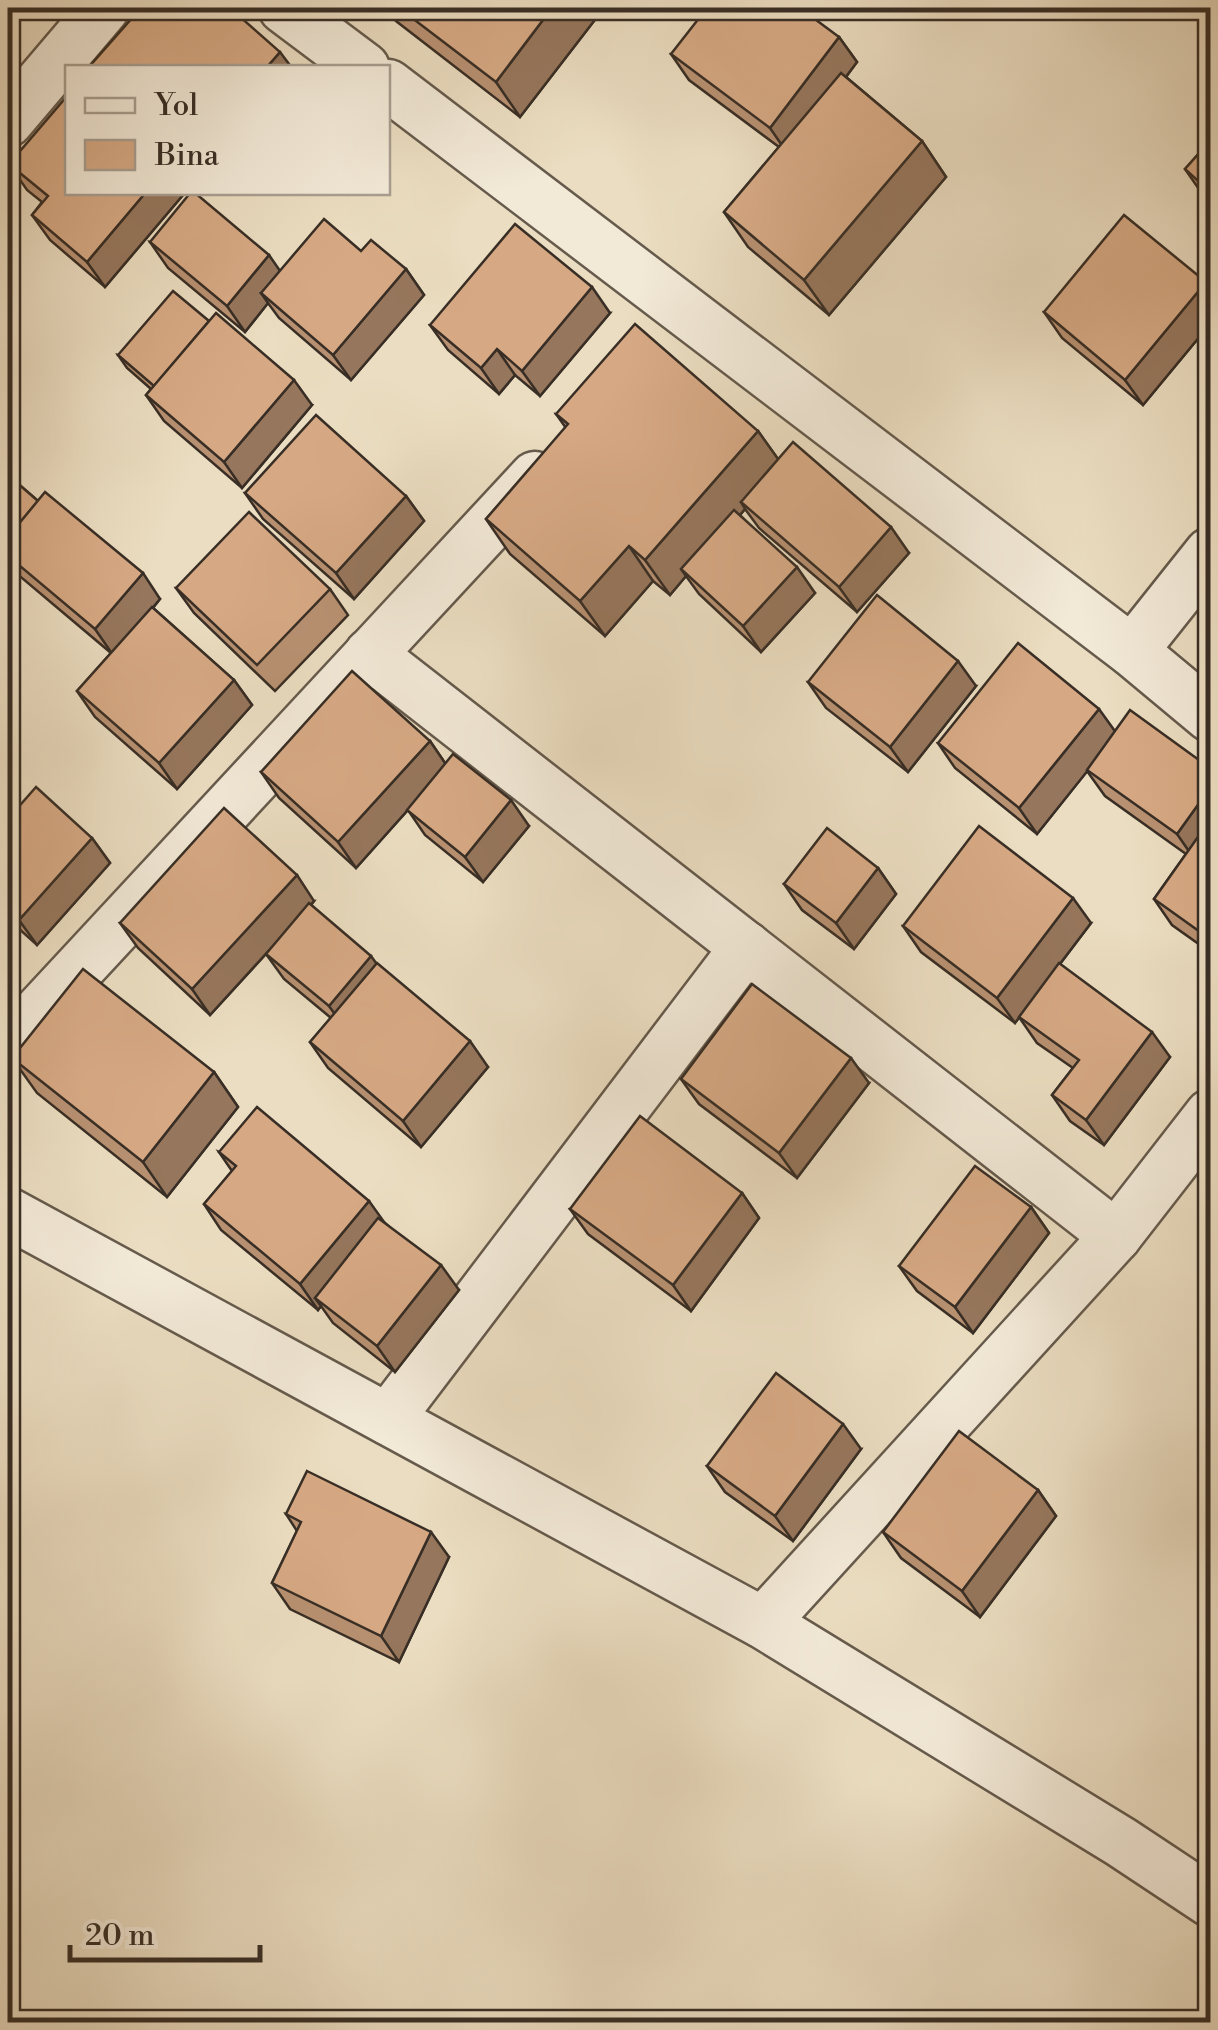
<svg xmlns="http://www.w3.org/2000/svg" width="1218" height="2030" font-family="'Libre Bodoni',serif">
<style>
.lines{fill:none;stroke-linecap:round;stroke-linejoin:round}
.minor-casing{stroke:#655a4c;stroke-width:55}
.minor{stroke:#f2e9d7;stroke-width:50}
.wall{fill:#b89172;stroke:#382e25;stroke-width:2.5}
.shaded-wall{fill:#96765c;stroke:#382e25;stroke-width:2.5}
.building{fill:#d6a984;stroke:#382e25;stroke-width:2.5}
</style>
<rect width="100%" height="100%" fill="#ebddc1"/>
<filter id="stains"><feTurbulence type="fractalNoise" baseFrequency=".002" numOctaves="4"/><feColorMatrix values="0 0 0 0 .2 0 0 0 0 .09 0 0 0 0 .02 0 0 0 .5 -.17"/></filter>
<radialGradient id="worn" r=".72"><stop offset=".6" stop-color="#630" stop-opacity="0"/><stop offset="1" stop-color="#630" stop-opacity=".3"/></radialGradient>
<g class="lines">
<defs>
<g id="minor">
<polyline points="284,8 364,68"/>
<polyline points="388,85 1132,651 1210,716"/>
<polyline points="8,121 104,8"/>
<polyline points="1132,651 1210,553"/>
<polyline points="370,654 1116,1236"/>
<polyline points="8,1045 535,477"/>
<polyline points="8,1213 763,1623 1121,1842 1210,1901"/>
<polyline points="388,1419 746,947"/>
<polyline points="763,1623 1116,1236 1210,1115"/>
</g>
</defs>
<use href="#minor" class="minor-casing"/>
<use href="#minor" class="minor"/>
</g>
<g class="wall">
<polygon points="386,8 604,8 520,117 396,21"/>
<polygon points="1180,8 1210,8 1210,27"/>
<polygon points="839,37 857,62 846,77 922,141 946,177 829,315 748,247 724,212 779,147 689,80 671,54"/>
<polygon points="1210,141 1210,202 1203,195 1185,169"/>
<polygon points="9,164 68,192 182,192 183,195 105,287 50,240 32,215 42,202 27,190"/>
<polygon points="150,242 280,271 361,251 406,269 424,295 351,380 279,318 268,303 245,332 168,268"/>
<polygon points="1210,289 1210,324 1143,405 1062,338 1044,312"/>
<polygon points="610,313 540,396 515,375 499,394 448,350 430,325"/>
<polygon points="118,355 312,405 242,488 164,421 146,395 151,389 127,368"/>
<polygon points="556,414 758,431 778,459 909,553 857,612 759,528 745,509 740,515 815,593 761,652 699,594 686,576 670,595 653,581 605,636 510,554 486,519 566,428"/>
<polygon points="8,475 38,501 160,599 153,608 234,680 252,705 177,789 95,717 77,691 111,653 16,573 11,566 8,570"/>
<polygon points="245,493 406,496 424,521 354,599 263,519"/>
<polygon points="176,588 330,589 348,615 275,691 194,613"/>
<polygon points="808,682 976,686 908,772 826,708"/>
<polygon points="1115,731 1210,768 1210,952 1172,925 1154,899 1186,854 1105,796 1087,771 1037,834 955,768 938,743"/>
<polygon points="430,741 445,763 529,826 483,882 425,835 408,810 356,868 279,798 261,772"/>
<polygon points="8,819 92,838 110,863 37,945 8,919"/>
<polygon points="878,868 896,894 854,949 802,910 784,884"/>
<polygon points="314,901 311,905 488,1067 421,1147 328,1068 310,1042 331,1018 284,979 266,954 210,1015 138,948 120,923"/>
<polygon points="1091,923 1060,964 1170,1057 1104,1145 1070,1121 1052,1095 1073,1068 1037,1043 1019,1017 1015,1023 921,952 903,926"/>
<polygon points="12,1058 214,1072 238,1107 167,1197 37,1093"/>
<polygon points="681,1079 869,1083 797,1178 699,1104"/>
<polygon points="219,1152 384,1222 459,1290 395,1372 333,1323 321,1306 318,1310 221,1230 204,1204 232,1171"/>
<polygon points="742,1193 759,1218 691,1311 588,1234 570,1209"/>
<polygon points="1031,1207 1049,1233 973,1333 917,1291 899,1266"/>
<polygon points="861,1449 793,1541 725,1492 707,1466"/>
<polygon points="1038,1490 1056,1516 980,1617 901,1558 883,1532"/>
<polygon points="286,1514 449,1557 399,1662 290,1609 272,1583 297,1531"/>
</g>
<g class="shaded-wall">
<polygon points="552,8 604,8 520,117 496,82"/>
<polygon points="839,37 857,62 788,154 770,128"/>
<polygon points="280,52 292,68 266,68"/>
<polygon points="922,141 946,177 829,315 804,280"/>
<polygon points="146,192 182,192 183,195 105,287 87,262"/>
<polygon points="269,255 287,281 261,293 268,303 245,332 227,306"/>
<polygon points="406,269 424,295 351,380 333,355"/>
<polygon points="1206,282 1210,289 1210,324 1143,405 1125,380"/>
<polygon points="592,287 610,313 540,396 522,371"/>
<polygon points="497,349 515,375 499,394 481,368"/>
<polygon points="294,380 312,405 242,488 224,462"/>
<polygon points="758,431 783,466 741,502 745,509 687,575 681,569 686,576 670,595 645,560"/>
<polygon points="406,496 424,521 354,599 336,573"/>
<polygon points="891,527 909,553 857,612 839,587"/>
<polygon points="629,546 653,581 605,636 580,601"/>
<polygon points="797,567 815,593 761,652 743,626"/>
<polygon points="143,573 160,599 113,655 95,629"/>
<polygon points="958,661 976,686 908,772 890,747"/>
<polygon points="234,680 252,705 177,789 159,763"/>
<polygon points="1099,709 1117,734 1037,834 1019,808"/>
<polygon points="430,741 447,766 356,868 338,842"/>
<polygon points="1210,788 1210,838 1195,860 1177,834"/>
<polygon points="511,800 529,826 483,882 465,857"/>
<polygon points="92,838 110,863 37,945 19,920"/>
<polygon points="878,868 896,894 854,949 836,923"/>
<polygon points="297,875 314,901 210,1015 192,989"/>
<polygon points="1073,898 1091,923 1015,1023 997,998"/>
<polygon points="371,956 389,981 347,1031 329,1006"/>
<polygon points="1152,1032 1170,1057 1104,1145 1086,1120"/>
<polygon points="470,1041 488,1067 421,1147 403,1121"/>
<polygon points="851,1058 869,1083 797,1178 779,1153"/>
<polygon points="214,1072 238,1107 167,1197 143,1162"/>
<polygon points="742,1193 759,1218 691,1311 673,1285"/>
<polygon points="369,1201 387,1226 315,1298 321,1306 318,1310 300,1284"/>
<polygon points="1031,1207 1049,1233 973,1333 955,1307"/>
<polygon points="441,1265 459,1290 395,1372 377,1346"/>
<polygon points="843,1424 861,1449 793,1541 775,1516"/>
<polygon points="1038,1490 1056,1516 980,1617 962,1591"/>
<polygon points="431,1532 449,1557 399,1662 381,1636"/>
</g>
<g class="building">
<polygon points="141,8 230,8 280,52 266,68 88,68"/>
<polygon points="399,8 552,8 496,82"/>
<polygon points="707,8 800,8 839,37 770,128 671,54"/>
<polygon points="841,73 922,141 804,280 724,212"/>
<polygon points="68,95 68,192 146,192 87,262 32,215 48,196 9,164"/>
<polygon points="1210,141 1210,192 1185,169"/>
<polygon points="191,192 194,192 269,255 227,306 150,242"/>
<polygon points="1124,215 1206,282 1125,380 1044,312"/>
<polygon points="324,219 361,251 371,240 406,269 333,355 261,293"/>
<polygon points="515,224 592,287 522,371 497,349 481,368 430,325"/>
<polygon points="173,291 209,321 154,386 118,355"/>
<polygon points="216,313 294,380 224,462 146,395"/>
<polygon points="635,324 758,431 645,560 629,546 580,601 486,519 568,424 556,414"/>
<polygon points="316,415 406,496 336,573 245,493"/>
<polygon points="793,442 891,527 839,587 741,502"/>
<polygon points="8,475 38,501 8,537"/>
<polygon points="45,492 143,573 95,629 8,556 8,537"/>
<polygon points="734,510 797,567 743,626 681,569"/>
<polygon points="249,512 330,589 257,665 176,588"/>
<polygon points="877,595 958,661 890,747 808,682"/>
<polygon points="152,607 234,680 159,763 77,691"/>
<polygon points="1018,643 1099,709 1019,808 938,743"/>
<polygon points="352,671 430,741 338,842 261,772"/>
<polygon points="1130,710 1210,768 1210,788 1177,834 1087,770"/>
<polygon points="453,754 511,800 465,857 407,810"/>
<polygon points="36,787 92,838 19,920 8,909 8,819"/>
<polygon points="224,808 297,875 192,989 120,923"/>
<polygon points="1210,820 1210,939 1154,899"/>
<polygon points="979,826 1073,898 997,998 903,926"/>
<polygon points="827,828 878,868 836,923 784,884"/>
<polygon points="309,903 371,956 329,1006 266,954"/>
<polygon points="377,963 470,1041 403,1121 310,1042"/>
<polygon points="1059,963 1152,1032 1086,1120 1052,1095 1079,1060 1019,1017"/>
<polygon points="83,969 214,1072 143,1162 12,1058"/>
<polygon points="752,984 851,1058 779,1153 681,1079"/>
<polygon points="257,1107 369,1201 300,1284 204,1204 236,1166 219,1152"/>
<polygon points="640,1116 742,1193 673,1285 570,1209"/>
<polygon points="975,1166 1031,1207 955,1307 899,1266"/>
<polygon points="378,1218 441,1265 377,1346 315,1298"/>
<polygon points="776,1373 843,1424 775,1516 707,1466"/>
<polygon points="959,1431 1038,1490 962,1591 883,1532"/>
<polygon points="307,1471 431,1532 381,1636 272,1583 301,1522 286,1514"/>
</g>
<rect width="1218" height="2030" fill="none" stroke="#ebddc1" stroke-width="40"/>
<rect x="10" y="10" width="1198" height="2010" fill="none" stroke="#382e25" stroke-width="5"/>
<rect x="20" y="20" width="1178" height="1990" fill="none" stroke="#382e25" stroke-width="2.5"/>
<rect x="65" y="65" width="325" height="130" fill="#f2e9d7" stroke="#a89e90" stroke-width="2.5"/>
<rect x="85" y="98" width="50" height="15" fill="#f2e9d7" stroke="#a89e90" stroke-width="2.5"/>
<text x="155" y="115" font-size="30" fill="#382e25">Yol</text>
<rect x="85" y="140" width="50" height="30" fill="#d6a984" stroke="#a89e90" stroke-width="2.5"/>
<text x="155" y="165" font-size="30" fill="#382e25">Bina</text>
<path d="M70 1945v15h190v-15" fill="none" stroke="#382e25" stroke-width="5"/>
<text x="85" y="1945" font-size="30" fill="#382e25" stroke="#f2e9d7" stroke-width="8" paint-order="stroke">20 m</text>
<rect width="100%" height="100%" filter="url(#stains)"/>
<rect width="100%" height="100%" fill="url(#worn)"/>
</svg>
